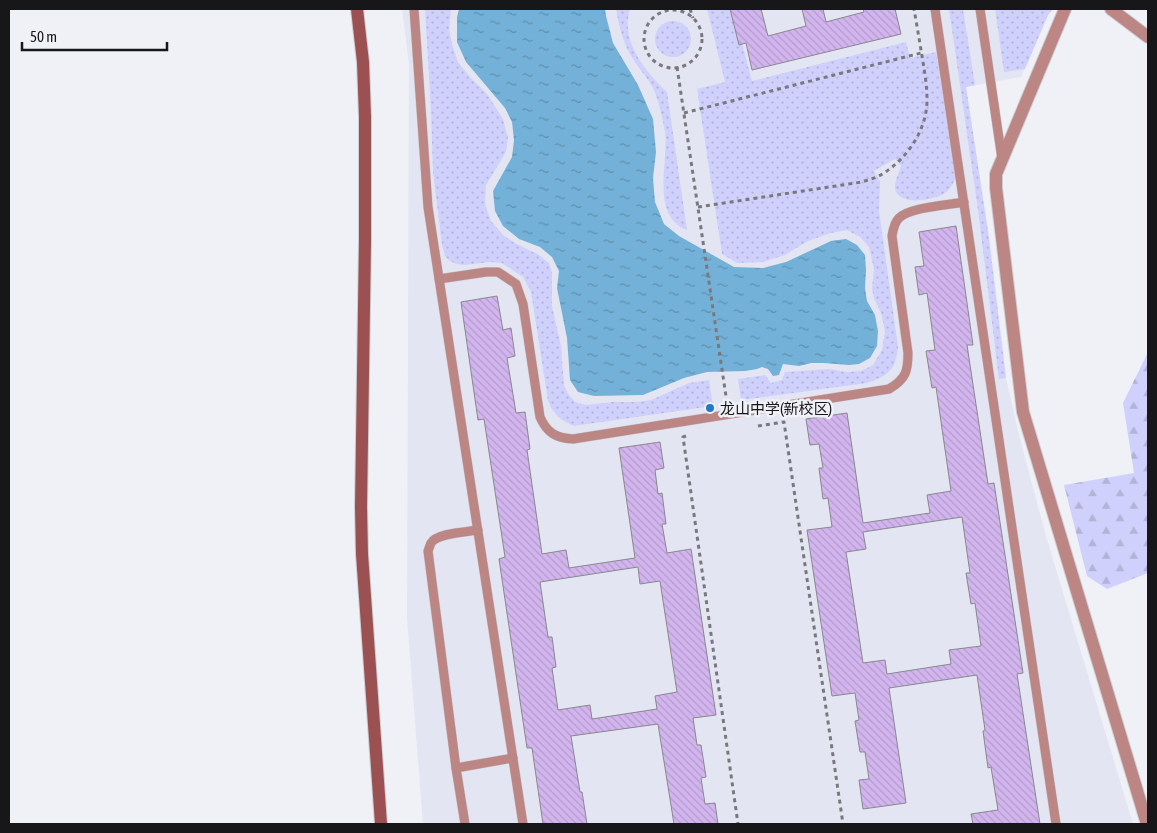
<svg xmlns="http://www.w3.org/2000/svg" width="1157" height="833" font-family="'Asap Condensed','Noto Sans SC',sans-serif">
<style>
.built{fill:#e4e5f3}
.grass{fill:url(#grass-dots)}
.forest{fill:url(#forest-firs)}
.water{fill:url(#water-ripples)}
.building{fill:url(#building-back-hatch);stroke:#8a878d;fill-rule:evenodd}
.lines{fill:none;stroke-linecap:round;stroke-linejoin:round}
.lane-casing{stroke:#cdcdd3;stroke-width:10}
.street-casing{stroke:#cdcdd3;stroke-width:14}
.secondary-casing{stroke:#cdcdd3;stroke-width:14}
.path{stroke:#79797d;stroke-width:3;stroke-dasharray:4 4;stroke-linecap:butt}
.lane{stroke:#bb8684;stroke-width:9}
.street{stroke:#bb8684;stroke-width:12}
.secondary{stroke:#9b5151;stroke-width:12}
.poi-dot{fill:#2578c7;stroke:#f0f0f7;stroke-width:2}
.labels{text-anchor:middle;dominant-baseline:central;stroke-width:5;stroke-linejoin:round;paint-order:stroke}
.poi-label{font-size:15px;fill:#171719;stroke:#f0f0f7;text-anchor:start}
</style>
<defs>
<pattern id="grass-dots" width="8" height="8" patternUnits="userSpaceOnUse" patternTransform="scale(1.25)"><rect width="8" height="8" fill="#cfd1fc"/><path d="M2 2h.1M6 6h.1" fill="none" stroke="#b1b3d7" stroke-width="1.8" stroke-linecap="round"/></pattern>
<pattern id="forest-firs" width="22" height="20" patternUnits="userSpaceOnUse" patternTransform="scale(1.25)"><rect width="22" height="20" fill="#cfd1fc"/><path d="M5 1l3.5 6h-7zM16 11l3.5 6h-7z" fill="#b1b3d7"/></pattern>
<pattern id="water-ripples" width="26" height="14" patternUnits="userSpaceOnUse" patternTransform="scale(1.25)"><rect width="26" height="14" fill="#74b1d8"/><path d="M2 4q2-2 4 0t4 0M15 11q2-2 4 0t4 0" fill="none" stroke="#5e8fae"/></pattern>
<pattern id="building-back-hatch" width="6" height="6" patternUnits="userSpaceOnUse" patternTransform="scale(1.25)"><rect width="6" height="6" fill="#d2b5ee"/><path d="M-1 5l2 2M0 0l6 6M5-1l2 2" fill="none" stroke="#b49bcc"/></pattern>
</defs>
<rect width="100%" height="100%" fill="#f0f0f7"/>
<polygon class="built" points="402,9 1053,9 1048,15 1021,77 966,87 989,238 1006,378 1020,439 1046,536 1133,824 423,824 407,618 409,65"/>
<g class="grass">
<path d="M425 9H451L449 29 452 44 458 62 470 77 487 94 503 119 508 138 506 152 486 185 485 204 491 221 503 235 515 243 539 255 549 263 552 273V306L561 346 564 385 568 394 575 402 586 405 613 402H638L651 400 689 383 709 380 713 406 574 426C561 421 553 414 548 401L531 292 523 277 502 263 490 262 464 265 456 264 450 261 445 256 442 245 433 172 431 111Z"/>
<path d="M616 9H630C620 41 645 71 667 92L687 230C650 216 669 161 665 132 662 117 659 101 653 88 648 78 639 69 633 59 623 44 619 26 616 9Z"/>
<path d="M707 9H733L752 81 906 42 910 58 936 52 956 177C953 184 950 189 945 193 935 200 899 207 895 189 894 183 899 173 901 166L895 159 874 171 880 182 879 211 898 347C896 370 888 376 867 383L741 400 738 379 765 375 771 383 782 380 785 372 829 369 847 372 861 371 873 365 882 350 885 331 881 313 874 298 872 289 874 269 869 247 860 237 847 230 831 233 808 241 785 255 763 262 737 263 722 254 697 89 725 82Z"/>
<polygon points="949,9 963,9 975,85 966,87 989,238 1006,378 999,379 978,210"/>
<polygon points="995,9 1053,9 1048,15 1025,69 1004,72"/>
<circle cx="673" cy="39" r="18"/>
</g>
<polygon class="forest" points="1148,352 1148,573 1107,589 1087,576 1064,485 1134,473 1123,403"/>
<polygon class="water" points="459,9 605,9 606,16 613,43 638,85 653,119 656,152 653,178 655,202 664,224 679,236 734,267 763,268 786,262 831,241 846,239 857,245 865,255 866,270 865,288 867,301 875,315 878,331 877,346 870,358 859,364 849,365 824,363 811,363 799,366 783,364 779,375 773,376 768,369 762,367 757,369 745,371 707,372 684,378 643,395 594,396 578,392 570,380 567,338 557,288 559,271 552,257 540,247 519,239 503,226 495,211 493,191 512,157 514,140 512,122 505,108 466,62 457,42 457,17"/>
<g class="building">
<polygon points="730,9 761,9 768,36 806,26 802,9 823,9 826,22 864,12 863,9 895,9 901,34 752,70 746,43 739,45"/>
<path d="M956 226 973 345H967L988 484 994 483 1023 673 1017 674 1040 824H973L971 814 998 810 991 767 988 768 983 731 985 730 977 675 889 688 906 803 863 809 859 780 869 779 865 752H860L855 721 859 720 855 693 832 696 807 530 832 527 828 498 823 499 819 468H823L819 444 810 445 806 419 847 413 863 523 930 513 927 495 951 491 936 387 932 388 926 351 935 350 927 293 919 295 915 267 924 266 919 232ZM962 517 970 573H966L971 604 975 603 981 646 949 650 951 664 887 674 885 660 863 663 846 552 866 549 863 532Z"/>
<path d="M497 296 503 330 511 328 515 356 507 358 516 413 525 412 530 449 527 450 542 554 566 550 569 568 635 558 619 448 660 442 664 468 655 470 658 494 662 493 666 524H662L667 553 691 549 716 715 693 718 697 745H701L706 777 701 778 705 804 715 803 718 824H674L658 724 571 736 580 792H582L587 824H543L532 748H527L499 559 505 557 484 419 478 420 461 302ZM638 567 640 584 660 581 677 692 655 696 657 709 592 719 590 705 558 710 552 668 556 667 552 637H548L540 582Z"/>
</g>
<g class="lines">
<defs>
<g id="lane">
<polyline points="414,9 428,207 523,824"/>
<polyline points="935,9 1056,824"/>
<polyline points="980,9 1002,159"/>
<path d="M439 279 486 272H498L516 284 523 304 540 417C547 433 556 438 573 439L889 389C906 379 908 371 908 353L892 236C893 230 894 223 899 218 910 207 949 205 964 202"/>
<polyline points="456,768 513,758"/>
<path d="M465 824 456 768 428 551C429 549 430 545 431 543 437 533 466 532 478 530"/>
</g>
<g id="street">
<polyline points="1065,9 996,174 996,188 1023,412 1147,824"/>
<polyline points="1111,9 1148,37"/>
</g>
<polyline id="secondary" points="357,9 363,62 365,117 365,241 361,507 362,554 381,824"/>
</defs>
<use href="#lane" class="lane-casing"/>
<use href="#street" class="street-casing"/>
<use href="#secondary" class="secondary-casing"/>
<g class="path">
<polyline points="690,9 693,18"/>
<circle cx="673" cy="39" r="29"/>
<polyline points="677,67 727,403"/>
<polyline points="684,113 921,53"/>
<path d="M698 207 862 182C867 180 872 179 877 177 904 163 927 132 927 100 927 87 925 74 923 62 920 44 917 26 914 9"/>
<polyline points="758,426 784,422 843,824"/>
<polyline points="686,436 683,437 738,824"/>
</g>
<use href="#lane" class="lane"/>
<use href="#street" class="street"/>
<use href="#secondary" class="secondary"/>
</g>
<circle class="poi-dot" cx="710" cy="408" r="5"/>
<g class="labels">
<g class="poi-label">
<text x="720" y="408">龙山中学(新校区)</text>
</g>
</g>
<rect width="1157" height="833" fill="none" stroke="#171719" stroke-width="20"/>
<path d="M22 42v8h145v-8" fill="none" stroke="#171719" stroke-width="2.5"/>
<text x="30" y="42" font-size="15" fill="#171719" stroke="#f0f0f7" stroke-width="4" paint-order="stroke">50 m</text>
</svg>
